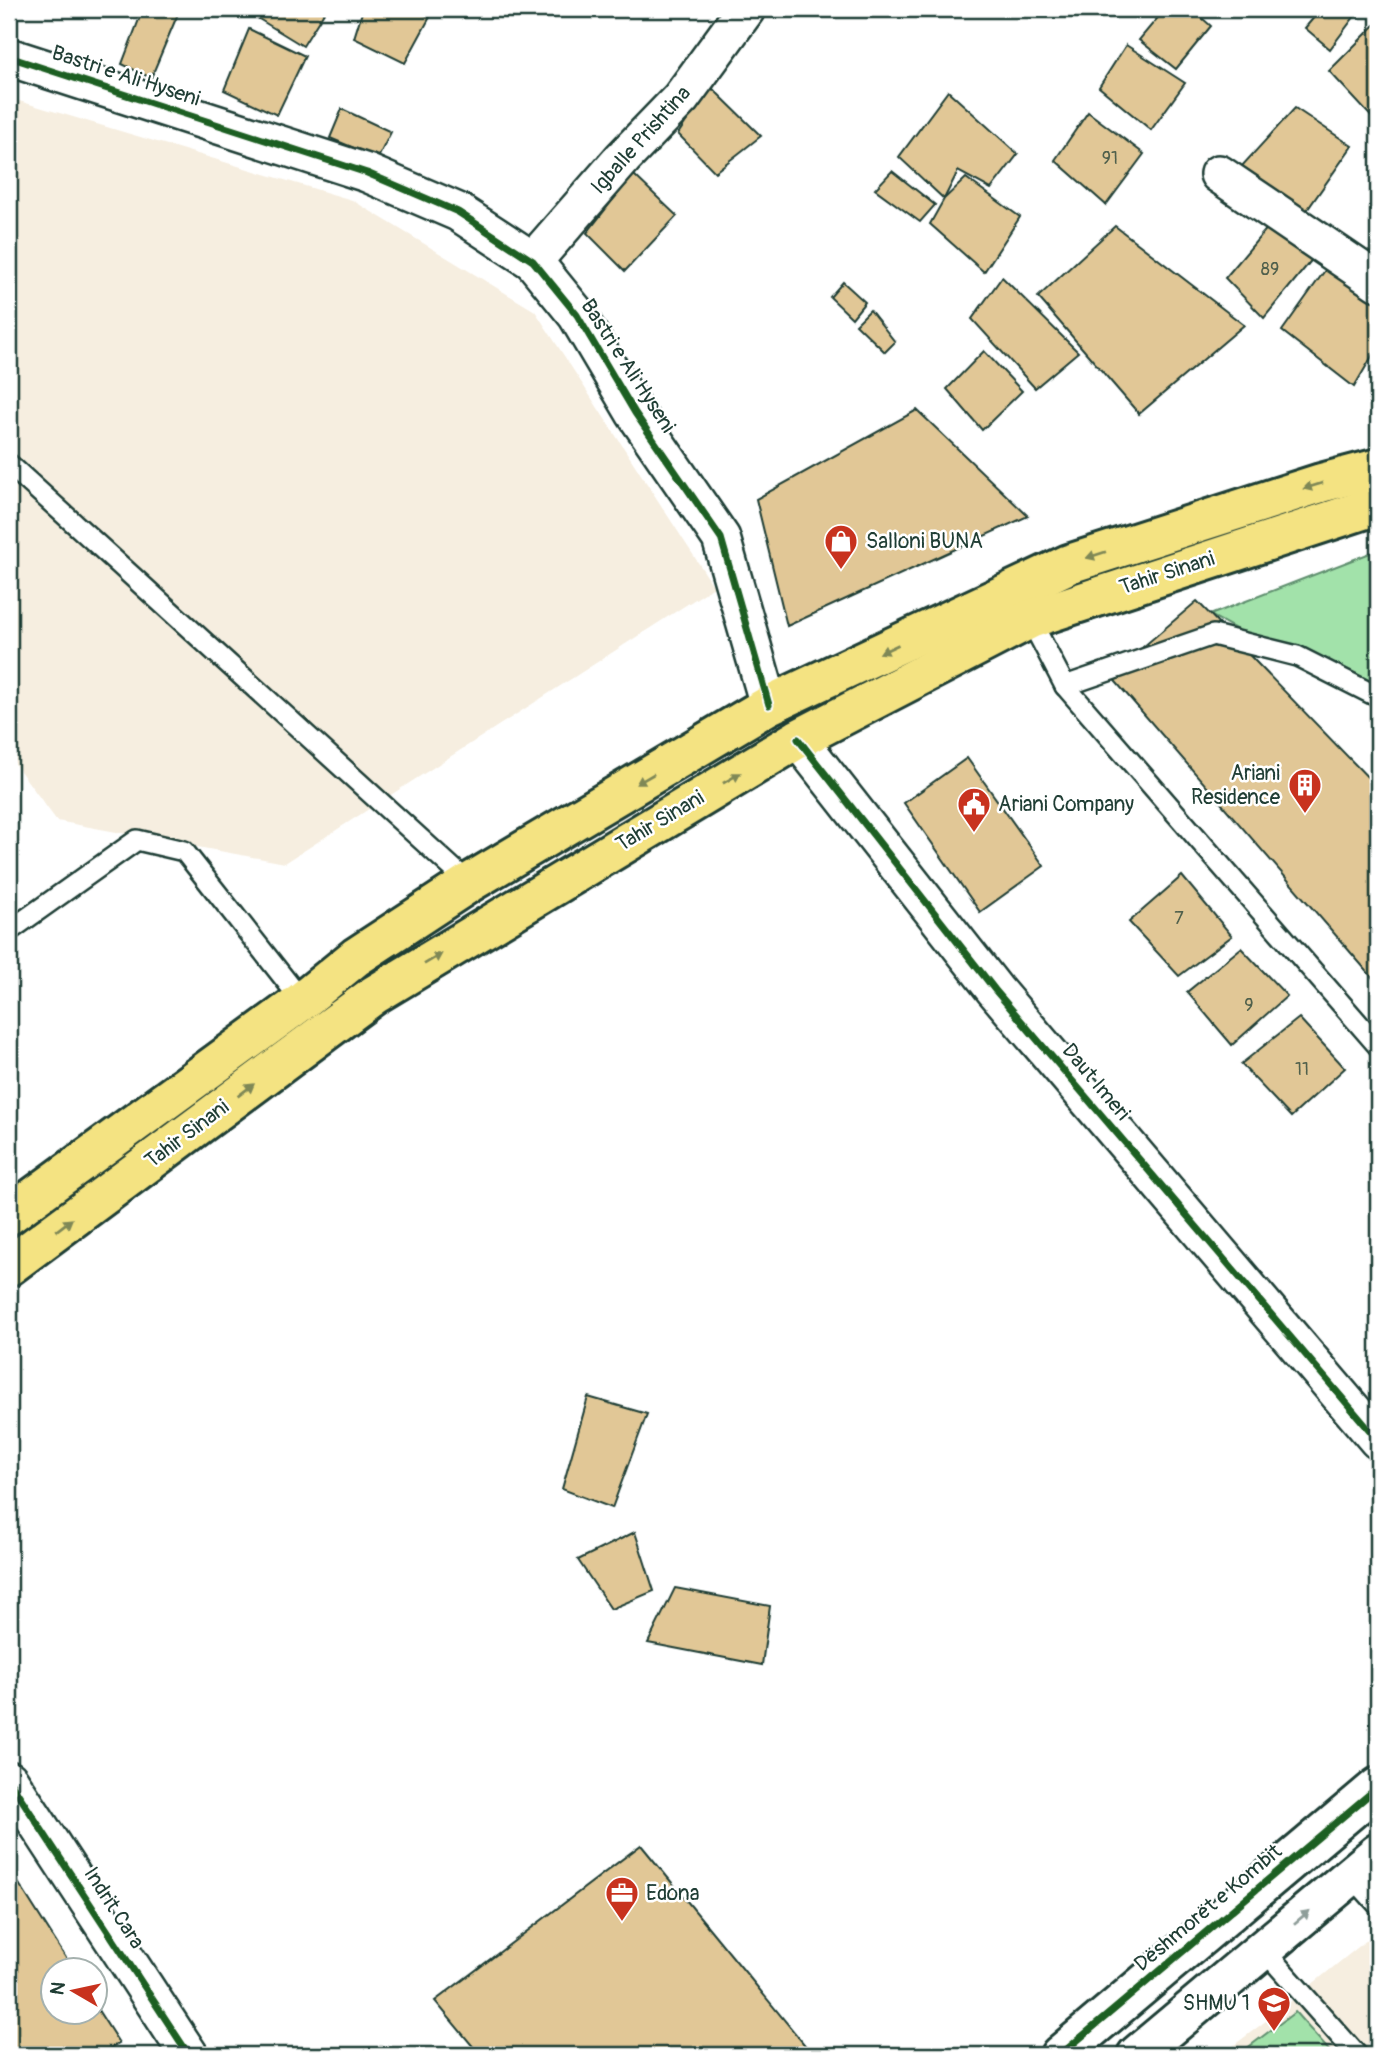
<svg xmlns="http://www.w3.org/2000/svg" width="1387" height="2064" font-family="Pangolin,sans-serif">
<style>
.built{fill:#f6eee0}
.green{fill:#a2e2aa;stroke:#60906f;stroke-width:2}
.building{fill:#e1c796;stroke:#1f3d34;stroke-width:2}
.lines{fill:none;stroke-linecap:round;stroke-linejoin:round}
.lane-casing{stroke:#1f3d34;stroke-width:24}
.street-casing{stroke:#1f3d34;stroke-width:42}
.secondary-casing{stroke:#1f3d34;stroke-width:44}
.primary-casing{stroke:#1f3d34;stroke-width:44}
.lane{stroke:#fff;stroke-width:19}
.street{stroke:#fff;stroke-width:37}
.secondary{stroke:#fff;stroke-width:38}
.primary{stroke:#f4e382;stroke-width:38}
.cycleway-casing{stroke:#fff;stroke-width:11}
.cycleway{stroke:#1b5e20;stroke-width:7}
.oneway{fill:#7f8857}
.oneway2{fill:#8f9e9a}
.labels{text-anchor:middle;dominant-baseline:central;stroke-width:5;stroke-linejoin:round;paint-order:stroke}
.number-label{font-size:18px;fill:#50604c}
.street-label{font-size:21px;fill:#1f3d34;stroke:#fff}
.poi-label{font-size:21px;fill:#1f3d34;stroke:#fff;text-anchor:start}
</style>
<rect width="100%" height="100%" fill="#fff"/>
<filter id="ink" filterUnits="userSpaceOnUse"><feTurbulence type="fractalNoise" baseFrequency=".0143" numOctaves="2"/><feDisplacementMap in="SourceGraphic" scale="14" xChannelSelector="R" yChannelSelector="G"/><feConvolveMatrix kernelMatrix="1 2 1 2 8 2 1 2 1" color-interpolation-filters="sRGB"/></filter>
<g filter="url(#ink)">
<g class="built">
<polygon points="9,98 352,200 535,311 714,587 285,863 57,821 9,756"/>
<polygon points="1378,1931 1378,2055 1221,2055 1279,2011"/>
</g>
<g class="green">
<polygon points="1378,550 1378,707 1210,615"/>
<polygon points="1295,2012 1333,2055 1238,2055"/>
</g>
<g class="building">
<polygon points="143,9 180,9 151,78 122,64"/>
<polygon points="251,9 326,9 303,46 249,13"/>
<polygon points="363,9 411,9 430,17 405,63 354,38"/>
<polygon points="1165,9 1192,9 1211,26 1176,69 1139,40"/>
<polygon points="1321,9 1360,9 1330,49 1305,28"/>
<polygon points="1376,24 1378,26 1378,124 1329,71"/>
<polygon points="249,29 305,56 277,115 224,90"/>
<polygon points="1126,45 1185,83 1151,130 1099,87"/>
<polygon points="710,86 761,136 715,172 678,134"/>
<polygon points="948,91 1018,154 991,189 958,171 944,199 899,157"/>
<polygon points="1295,108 1352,146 1305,213 1240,168"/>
<polygon points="342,109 391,132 378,158 330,138"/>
<polygon points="1088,112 1144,154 1106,205 1055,160"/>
<polygon points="892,171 935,205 920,222 875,189"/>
<polygon points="633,174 677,216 625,271 587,233"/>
<polygon points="966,178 1020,217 984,272 930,224 944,199"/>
<polygon points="1274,220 1314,257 1264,318 1225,278"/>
<polygon points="1115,226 1244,325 1139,414 1038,297"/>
<polygon points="1333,259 1378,285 1378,346 1354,387 1282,331"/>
<polygon points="1002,277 1078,352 1035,388 972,319"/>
<polygon points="843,282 865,302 852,318 830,297"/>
<polygon points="870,310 895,342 885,352 856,324"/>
<polygon points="984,351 1022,391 982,430 947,389"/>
<polygon points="917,410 1028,516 787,626 756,499"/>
<polygon points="1197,601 1378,788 1378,984 1110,675"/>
<polygon points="967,758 1044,866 980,912 904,803"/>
<polygon points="1182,876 1232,936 1179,976 1129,922"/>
<polygon points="1241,948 1287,996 1232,1045 1187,992"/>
<polygon points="1299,1018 1345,1068 1291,1117 1241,1064"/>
<polygon points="588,1397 647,1414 612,1508 562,1489"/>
<polygon points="635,1532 654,1591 611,1609 578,1560"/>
<polygon points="675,1588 770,1606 762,1665 648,1643"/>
<polygon points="641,1845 813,2055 480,2055 435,2001"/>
<polygon points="9,1868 73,1969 52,1969 52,2011 94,2011 94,2004 119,2043 98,2055 9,2055"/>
</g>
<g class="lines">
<defs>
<g id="lane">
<polyline points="9,464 469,883"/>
<polyline points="1030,619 1065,686 1378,1046"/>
<polyline points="1065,686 1213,635 1297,656 1378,697"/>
<polyline points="9,931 137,840 184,851 302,1001"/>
<polyline points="1351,1875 1378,1905"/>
<polyline points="1263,1949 1357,2055"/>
</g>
<g id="street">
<polyline points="9,57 367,173 458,212 533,261 577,315 635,413 721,538 769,705"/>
<polyline points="1219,174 1378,282"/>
<polyline points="533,261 623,158 681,98 746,9"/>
<polyline points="798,739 995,990 1378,1440"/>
<polyline points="9,1780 189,2055"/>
</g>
<g id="secondary">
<polyline points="1060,2055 1378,1787"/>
<polyline points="1137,2055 1378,1853"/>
</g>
<g id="primary">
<polyline points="9,1215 302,1001 356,957 469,883 769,705 1069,564 1321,483 1378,468"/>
<polyline points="9,1266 374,995 798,739 1030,619 1378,505"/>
</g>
</defs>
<use href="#lane" class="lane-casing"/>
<use href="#street" class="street-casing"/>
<use href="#secondary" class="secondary-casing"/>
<use href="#primary" class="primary-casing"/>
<use href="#lane" class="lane"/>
<use href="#street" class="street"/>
<use href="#secondary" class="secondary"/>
<use href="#primary" class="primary"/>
<defs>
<g id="cycleway">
<polyline points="9,57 367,173 458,212 533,261 577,315 635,413 721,538 769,705"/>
<polyline points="798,739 995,990 1378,1440"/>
<polyline points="9,1780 189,2055"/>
<polyline points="1060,2055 1378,1787"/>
</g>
</defs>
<use href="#cycleway" class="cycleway-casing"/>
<use href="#cycleway" class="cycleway"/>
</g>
<defs><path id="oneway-solid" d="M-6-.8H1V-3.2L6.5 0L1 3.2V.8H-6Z" transform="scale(1.75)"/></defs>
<g class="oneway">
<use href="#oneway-solid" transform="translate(1313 486) rotate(163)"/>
<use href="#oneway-solid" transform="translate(1096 555) rotate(162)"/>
<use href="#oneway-solid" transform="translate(889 649) rotate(155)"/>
<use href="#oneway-solid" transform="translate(732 778) rotate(-30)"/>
<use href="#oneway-solid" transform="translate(645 779) rotate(150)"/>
<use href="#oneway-solid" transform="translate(433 959) rotate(-31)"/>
<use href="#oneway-solid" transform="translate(246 1090) rotate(-37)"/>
<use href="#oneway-solid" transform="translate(64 1225) rotate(-37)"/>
</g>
<use class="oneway2" href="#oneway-solid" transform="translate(1302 1917) rotate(-40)"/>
</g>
<defs>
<symbol id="shop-pin" viewBox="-11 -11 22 30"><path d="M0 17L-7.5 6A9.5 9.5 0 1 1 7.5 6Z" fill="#c8321e" stroke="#fff"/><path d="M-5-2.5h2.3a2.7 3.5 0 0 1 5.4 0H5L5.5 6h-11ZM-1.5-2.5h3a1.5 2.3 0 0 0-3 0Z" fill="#fff"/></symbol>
<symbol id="building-pin" viewBox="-11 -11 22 30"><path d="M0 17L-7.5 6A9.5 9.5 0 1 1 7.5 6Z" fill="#c8321e" stroke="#fff"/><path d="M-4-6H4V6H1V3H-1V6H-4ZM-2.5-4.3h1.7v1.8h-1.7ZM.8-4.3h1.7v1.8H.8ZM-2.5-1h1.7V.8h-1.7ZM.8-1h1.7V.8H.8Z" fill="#fff"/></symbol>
<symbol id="civic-pin" viewBox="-11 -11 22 30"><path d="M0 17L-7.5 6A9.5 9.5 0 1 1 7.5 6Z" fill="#c8321e" stroke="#fff"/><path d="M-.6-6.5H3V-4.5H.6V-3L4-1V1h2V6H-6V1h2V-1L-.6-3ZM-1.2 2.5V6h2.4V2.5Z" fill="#fff"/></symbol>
<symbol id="office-pin" viewBox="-11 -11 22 30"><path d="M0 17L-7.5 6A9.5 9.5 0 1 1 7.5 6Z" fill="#c8321e" stroke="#fff"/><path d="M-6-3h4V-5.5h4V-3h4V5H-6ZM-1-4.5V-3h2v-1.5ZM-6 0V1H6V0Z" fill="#fff"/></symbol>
<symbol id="school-pin" viewBox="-11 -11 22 30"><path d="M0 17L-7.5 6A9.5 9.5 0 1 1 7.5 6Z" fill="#c8321e" stroke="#fff"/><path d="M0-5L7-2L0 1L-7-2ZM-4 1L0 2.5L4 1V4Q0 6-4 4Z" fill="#fff"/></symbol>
</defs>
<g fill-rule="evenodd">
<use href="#shop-pin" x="822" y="522" width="38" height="52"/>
<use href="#building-pin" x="1286" y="766" width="38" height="52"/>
<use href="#civic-pin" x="955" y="785" width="38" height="52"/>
<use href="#office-pin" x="603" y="1874" width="38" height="52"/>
<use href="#school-pin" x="1255" y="1984" width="38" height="52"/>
</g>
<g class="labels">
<g class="number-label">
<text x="1110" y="158">91</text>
<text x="1270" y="269">89</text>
<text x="1179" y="918">7</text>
<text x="1249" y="1005">9</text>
<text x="1302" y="1069">11</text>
</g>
<g class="street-label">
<text transform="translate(126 76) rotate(18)">Bastri e Ali Hyseni</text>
<text transform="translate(641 140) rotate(-48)">Igballe Prishtina</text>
<text transform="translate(628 366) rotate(57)">Bastri e Ali Hyseni</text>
<text transform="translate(1167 573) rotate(-18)">Tahir Sinani</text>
<text transform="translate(660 821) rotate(-31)">Tahir Sinani</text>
<text transform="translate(1096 1082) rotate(50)">Daut Imeri</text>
<text transform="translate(187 1134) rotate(-37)">Tahir Sinani</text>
<text transform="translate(114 1908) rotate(57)">Indrit Cara</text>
<text transform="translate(1208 1908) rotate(-40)">Dëshmorët e Kombit</text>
</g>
<g class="poi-label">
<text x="866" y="541">Salloni BUNA</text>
<text x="1280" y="773" text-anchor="end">Ariani<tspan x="1280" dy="24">Residence</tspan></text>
<text x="998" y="804">Ariani Company</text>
<text x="646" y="1893">Edona</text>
<text x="1250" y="2003" text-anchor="end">SHMU 1</text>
</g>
</g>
<rect width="1387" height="2064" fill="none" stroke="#fff" stroke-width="35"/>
<rect x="18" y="18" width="1352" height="2029" fill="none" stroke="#1f3d34" stroke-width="2.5" filter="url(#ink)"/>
<g transform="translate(74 1991) rotate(279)"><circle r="33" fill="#ffffff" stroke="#a5b1ae" stroke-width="2"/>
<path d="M0-5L12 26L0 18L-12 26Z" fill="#c8321e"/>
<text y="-10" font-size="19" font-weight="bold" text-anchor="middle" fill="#1f3d34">N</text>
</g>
</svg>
